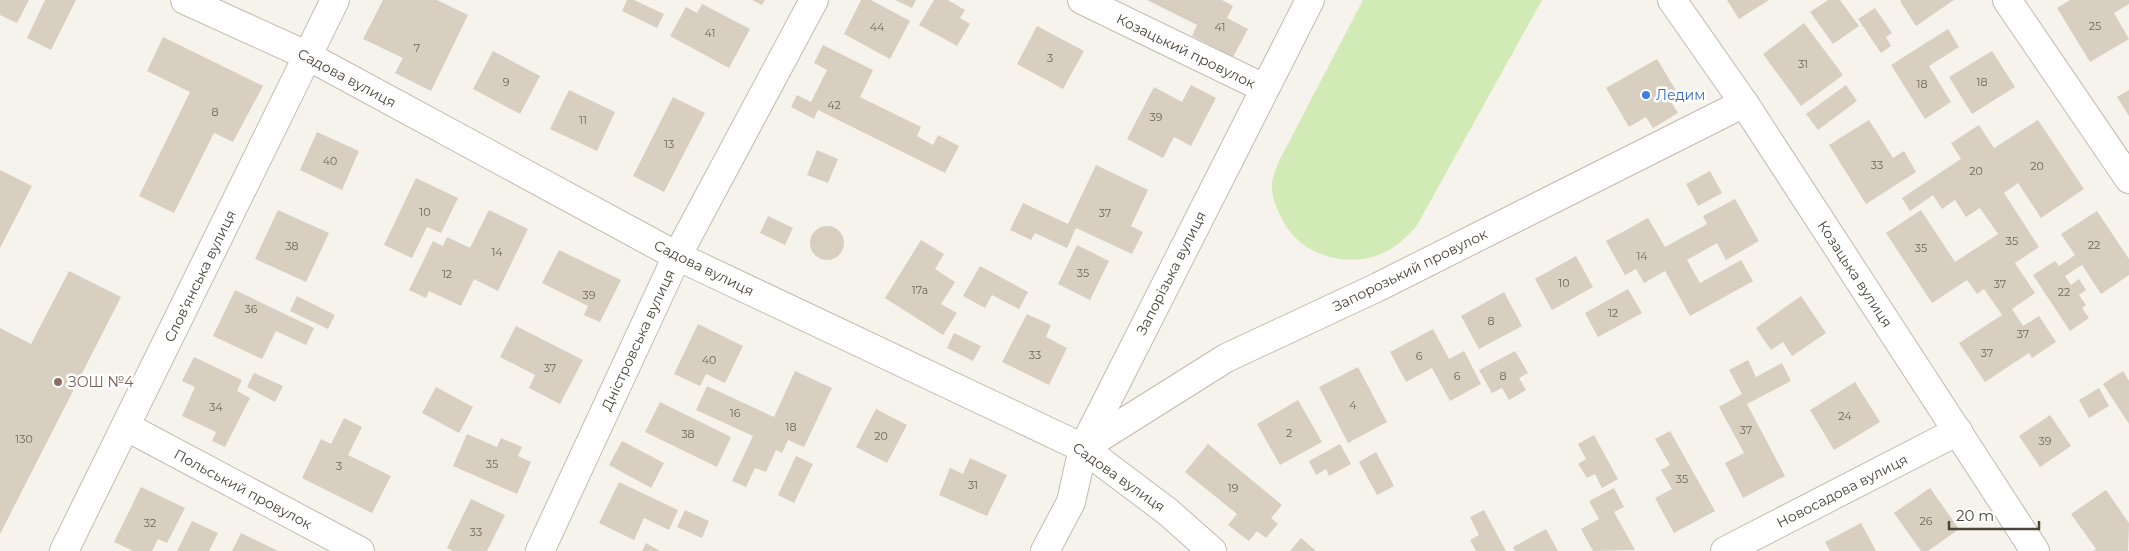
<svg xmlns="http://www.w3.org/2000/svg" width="2129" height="551" font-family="Montserrat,sans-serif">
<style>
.green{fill:#d2eab5}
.building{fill:#d8cfc1}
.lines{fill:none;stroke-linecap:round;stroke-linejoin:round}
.minor-casing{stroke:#c2bbae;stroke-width:30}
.minor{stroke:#fff;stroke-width:28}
.shop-dot{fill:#3f7fe0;stroke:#fff;stroke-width:2}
.education-dot{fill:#8d6e63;stroke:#fff;stroke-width:2}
.labels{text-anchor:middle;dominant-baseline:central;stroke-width:5;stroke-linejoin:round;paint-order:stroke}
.number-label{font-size:11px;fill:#6e675b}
.street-label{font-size:14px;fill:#4b4439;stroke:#fff}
.shop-label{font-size:14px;fill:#366cbe;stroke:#fff;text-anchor:start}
.education-label{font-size:14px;fill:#785e54;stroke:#fff;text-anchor:start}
</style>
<rect width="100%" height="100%" fill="#f6f3ec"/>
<path class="green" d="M1363 0H1542L1416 227C1406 237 1397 247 1383 253 1349 269 1301 256 1283 221 1278 211 1271 198 1272 185 1272 178 1276 170 1278 163Z"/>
<g class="building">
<polygon points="0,0 29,0 17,23 0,15"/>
<polygon points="45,0 76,0 51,50 27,38"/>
<polygon points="383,0 437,0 468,15 431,91 395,73 403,58 363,39"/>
<polygon points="627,0 634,0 664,14 657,28 622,11"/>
<polygon points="752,0 765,0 762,5"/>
<polygon points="861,0 871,0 910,21 890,59 844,34"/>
<polygon points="895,0 916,0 912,8"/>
<polygon points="934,0 948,0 965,10 960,18 970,24 957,46 919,25"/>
<polygon points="1147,0 1222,0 1233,6 1227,18 1248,29 1233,57 1192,36 1197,25"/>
<polygon points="1727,0 1769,0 1739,19"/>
<polygon points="1828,0 1840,0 1859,26 1833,44 1810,12"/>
<polygon points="1954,0 1916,26 1900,1 1902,0"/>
<polygon points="2070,0 2129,0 2129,4 2114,13 2129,39 2090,62 2057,8"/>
<polygon points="702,4 750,29 729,68 670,36 686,7 697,13"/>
<polygon points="1875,8 1892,33 1886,37 1891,46 1881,53 1858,19"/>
<polygon points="1804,23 1843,75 1801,106 1763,54"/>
<polygon points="1037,26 1084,51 1063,89 1017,64"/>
<polygon points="1948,29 1959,47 1929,66 1951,102 1925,119 1891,65"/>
<polygon points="163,37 263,86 233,142 214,133 174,213 139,196 190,92 147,71"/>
<polygon points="823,45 873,70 860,97 921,127 917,136 933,145 938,135 959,146 945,173 818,110 814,119 791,107 797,95 811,102 827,70 814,63"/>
<polygon points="493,51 540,76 520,114 473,89"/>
<polygon points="1992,51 2015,87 1972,114 1949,77"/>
<polygon points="1657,59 1680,97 1671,102 1678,113 1653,128 1646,117 1629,127 1606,88"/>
<polygon points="1191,85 1216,98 1191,146 1174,137 1163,158 1127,139 1154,87 1182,102"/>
<polygon points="1846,85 1857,101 1818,130 1806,114"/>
<polygon points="569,90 615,112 597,151 550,129"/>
<polygon points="2129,90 2129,116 2117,97"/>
<polygon points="673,97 705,113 664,192 633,176"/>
<polygon points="1869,120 1893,158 1904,151 1916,172 1866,204 1829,145"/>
<polygon points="2038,120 2084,189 2041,218 2018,183 2004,193 2039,247 2015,263 2035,293 2012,309 2023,326 2039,316 2056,342 2032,358 2029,353 1985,382 1959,343 2002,315 1984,289 1977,294 1967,280 1932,303 1886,233 1921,210 1955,262 1998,234 1980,208 1966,217 1955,200 1942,209 1933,195 1910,211 1902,198 1961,159 1951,143 1979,125 1994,148"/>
<polygon points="317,132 359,151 342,190 300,170"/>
<polygon points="817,150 838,159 828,183 807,175"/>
<polygon points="1096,165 1148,190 1131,226 1143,232 1132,254 1076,228 1067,248 1035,233 1031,240 1010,230 1023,203 1068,224"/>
<polygon points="0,170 32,186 0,248"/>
<polygon points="1710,171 1722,193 1698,206 1686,184"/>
<polygon points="416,178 458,198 441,233 427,227 412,258 384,245"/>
<polygon points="1735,199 1759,241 1726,260 1717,243 1687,260 1700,283 1741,260 1753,281 1690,316 1665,271 1644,283 1636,269 1625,275 1606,241 1648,218 1665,247 1707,224 1703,216"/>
<polygon points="278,210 329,233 306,282 255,259"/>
<polygon points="489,210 528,229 498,291 474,279 461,306 429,291 426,298 409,290 433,241 443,246 447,237 470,248"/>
<polygon points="2097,211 2129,259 2129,275 2101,294 2082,265 2065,276 2071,285 2079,279 2086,290 2079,295 2086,305 2082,308 2089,318 2070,331 2033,275 2055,261 2059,266 2075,255 2061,234"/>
<polygon points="768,216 793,228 785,245 760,233"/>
<circle cx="827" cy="243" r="17"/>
<polygon points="921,240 944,254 935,269 955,282 941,304 957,313 943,335 885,298"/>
<polygon points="1077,245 1109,261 1090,300 1058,284"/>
<polygon points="559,250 621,280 600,322 584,315 588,306 542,283"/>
<polygon points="1576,256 1593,287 1552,310 1535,279"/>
<polygon points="980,266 1028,292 1019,309 992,295 985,308 963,296"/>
<polygon points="69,271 121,297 0,534 0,328 31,344"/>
<polygon points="1628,289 1642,313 1598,337 1585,313"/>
<polygon points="235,290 314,328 306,345 276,331 262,359 213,336"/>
<polygon points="1504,292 1522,326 1479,349 1461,316"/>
<polygon points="297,296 335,315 328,329 290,311"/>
<polygon points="1801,296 1826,333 1792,356 1783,342 1771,350 1756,328"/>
<polygon points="1027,314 1051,325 1046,337 1067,348 1049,385 1002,362"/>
<polygon points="698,324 743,346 725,383 706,374 700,386 674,374"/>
<polygon points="516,326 583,360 560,404 529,388 535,375 500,357"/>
<polygon points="1433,329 1449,359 1464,351 1481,384 1450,401 1432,368 1406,382 1390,352"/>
<polygon points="954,333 981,346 973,361 947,348"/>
<polygon points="1515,351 1528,373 1519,378 1526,390 1509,400 1502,388 1492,393 1479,370"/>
<polygon points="194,357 242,380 237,391 250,398 225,447 212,441 216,432 182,416 195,387 182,381"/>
<polygon points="1748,360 1756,377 1782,363 1791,381 1747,404 1785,476 1743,498 1725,463 1744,453 1719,407 1742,394 1729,370"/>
<polygon points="1358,367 1387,422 1348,443 1319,387"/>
<polygon points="795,371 832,388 804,447 788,440 782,453 776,450 766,472 755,468 746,487 732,481 753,436 696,410 707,386 774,417"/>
<polygon points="2123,371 2129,381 2129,424 2103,384"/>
<polygon points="254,373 283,386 275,402 247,387"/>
<polygon points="1855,382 1880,422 1834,450 1810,410"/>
<polygon points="436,387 473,407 459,433 422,413"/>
<polygon points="2099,388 2109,406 2089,418 2079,400"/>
<polygon points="1298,400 1322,442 1280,465 1257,424"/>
<polygon points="660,402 731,437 717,467 645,432"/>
<polygon points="876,409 907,425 887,463 856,447"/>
<polygon points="2050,415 2071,446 2040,467 2019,436"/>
<polygon points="344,418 362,427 348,455 391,476 372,513 302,478 321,439 331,444"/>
<polygon points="1670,431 1715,511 1674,533 1655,498 1672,489 1661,470 1670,465 1655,439"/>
<polygon points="467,434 497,447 501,438 522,447 518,456 531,462 517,494 453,466"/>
<polygon points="1594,435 1618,479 1602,488 1595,474 1587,478 1578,464 1586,459 1578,444"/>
<polygon points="622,441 664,463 651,488 609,465"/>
<polygon points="1208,444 1282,505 1271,518 1278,524 1266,538 1257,531 1249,541 1228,525 1237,514 1185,472"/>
<polygon points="1340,444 1351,464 1329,476 1326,469 1316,475 1309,461"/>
<polygon points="1376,452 1394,486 1377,495 1359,462"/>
<polygon points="796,456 813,464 794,503 778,495"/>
<polygon points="970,458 1007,475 987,516 939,495 950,468 963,474"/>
<polygon points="619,482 678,510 669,530 644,518 634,540 599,523"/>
<polygon points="141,487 185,508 167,543 158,539 152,551 133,551 114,542"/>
<polygon points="1614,488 1624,507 1614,512 1635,550 1593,551 1581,529 1599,519 1589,501"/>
<polygon points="1930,488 1959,529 1928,551 1921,551 1894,513"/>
<polygon points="2106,490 2129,523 2128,551 2093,551 2096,549 2071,514"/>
<polygon points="471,499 505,515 487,551 453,551 447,548"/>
<polygon points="685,510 709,521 702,538 677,527"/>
<polygon points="1484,510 1506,551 1476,551 1470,540 1479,535 1470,517"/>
<polygon points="192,521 218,533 209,551 177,551"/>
<polygon points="1861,523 1876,551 1830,551 1825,542"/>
<polygon points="1546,529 1558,551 1515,551 1513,547"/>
<polygon points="241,533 278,551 232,551"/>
<polygon points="1301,538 1316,551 1290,551"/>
<polygon points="646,543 660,551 642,551"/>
</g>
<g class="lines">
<defs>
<g id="minor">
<polyline points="185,0 306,55 677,256 1083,448 1168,512 1212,551"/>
<polyline points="1082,0 1264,88"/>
<polyline points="1672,0 1744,103 2035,551"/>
<polyline points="2007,0 2129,179"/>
<polyline points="127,427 360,551"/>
<polyline points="1083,448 1226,358 1378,287 1744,103"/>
<polyline points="64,551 335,0"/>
<polyline points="540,551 677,256 814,0"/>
<polyline points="1045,551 1071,502 1083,448 1310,0"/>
<polyline points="1725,551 1958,431"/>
</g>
</defs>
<use href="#minor" class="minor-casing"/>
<use href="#minor" class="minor"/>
</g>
<circle class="shop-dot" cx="1646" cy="95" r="5"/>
<circle class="education-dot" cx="58" cy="382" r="5"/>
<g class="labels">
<g class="number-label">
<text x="2095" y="26">25</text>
<text x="877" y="27">44</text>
<text x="1220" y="27">41</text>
<text x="710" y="33">41</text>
<text x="417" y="48">7</text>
<text x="1050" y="58">3</text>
<text x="1803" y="64">31</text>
<text x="506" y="82">9</text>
<text x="1982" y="82">18</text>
<text x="1922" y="84">18</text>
<text x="834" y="105">42</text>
<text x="215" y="112">8</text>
<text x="1156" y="117">39</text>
<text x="583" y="120">11</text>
<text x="669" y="144">13</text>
<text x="330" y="161">40</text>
<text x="1877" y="165">33</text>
<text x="2037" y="166">20</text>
<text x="1976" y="171">20</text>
<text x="425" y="212">10</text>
<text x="1105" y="213">37</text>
<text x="2012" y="241">35</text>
<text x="2094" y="245">22</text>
<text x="292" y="246">38</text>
<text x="1921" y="248">35</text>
<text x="497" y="252">14</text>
<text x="1642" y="256">14</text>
<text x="1083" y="273">35</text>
<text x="447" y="274">12</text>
<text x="1564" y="283">10</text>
<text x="2000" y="284">37</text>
<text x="920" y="290">17а</text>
<text x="2064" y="292">22</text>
<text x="589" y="295">39</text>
<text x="251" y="309">36</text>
<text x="1613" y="313">12</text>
<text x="1491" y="321">8</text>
<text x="2023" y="334">37</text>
<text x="1987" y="353">37</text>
<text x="1035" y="355">33</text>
<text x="1419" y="356">6</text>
<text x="709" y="360">40</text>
<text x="550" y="368">37</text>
<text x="1457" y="376">6</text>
<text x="1503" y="376">8</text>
<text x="1353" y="405">4</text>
<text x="216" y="407">34</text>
<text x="735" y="413">16</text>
<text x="1845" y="416">24</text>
<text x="791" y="427">18</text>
<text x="1746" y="430">37</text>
<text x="1289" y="433">2</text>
<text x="688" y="434">38</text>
<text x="881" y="436">20</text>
<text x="24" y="439">130</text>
<text x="2045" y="441">39</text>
<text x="492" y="464">35</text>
<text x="339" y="466">3</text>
<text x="1682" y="479">35</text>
<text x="973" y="485">31</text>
<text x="1233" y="488">19</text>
<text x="1926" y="521">26</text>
<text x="150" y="523">32</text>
<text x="476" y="532">33</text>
</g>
<g class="street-label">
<text transform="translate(1186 51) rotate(26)">Козацький провулок</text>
<text transform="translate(347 78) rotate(28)">Садова вулиця</text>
<text transform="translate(704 268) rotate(26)">Садова вулиця</text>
<text transform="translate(1410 270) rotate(-26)">Запорозький провулок</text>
<text transform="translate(1171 273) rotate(-63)">Запорізька вулиця</text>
<text transform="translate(1855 274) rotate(57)">Козацька вулиця</text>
<text transform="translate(200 276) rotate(-64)">Словʼянська вулиця</text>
<text transform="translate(638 340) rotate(-65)">Дністровська вулиця</text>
<text transform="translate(1119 477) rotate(35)">Садова вулиця</text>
<text transform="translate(243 489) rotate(28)">Польський провулок</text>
<text transform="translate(1842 491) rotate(-27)">Новосадова вулиця</text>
</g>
<g class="shop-label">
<text x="1656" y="95">Ледим</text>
</g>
<g class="education-label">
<text x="68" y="382">ЗОШ №4</text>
</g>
</g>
<path d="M1949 521v8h90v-8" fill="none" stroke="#4b4439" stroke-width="2.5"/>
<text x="1956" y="521" font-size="15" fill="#4b4439" stroke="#ffffff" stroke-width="4" paint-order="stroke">20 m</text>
</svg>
